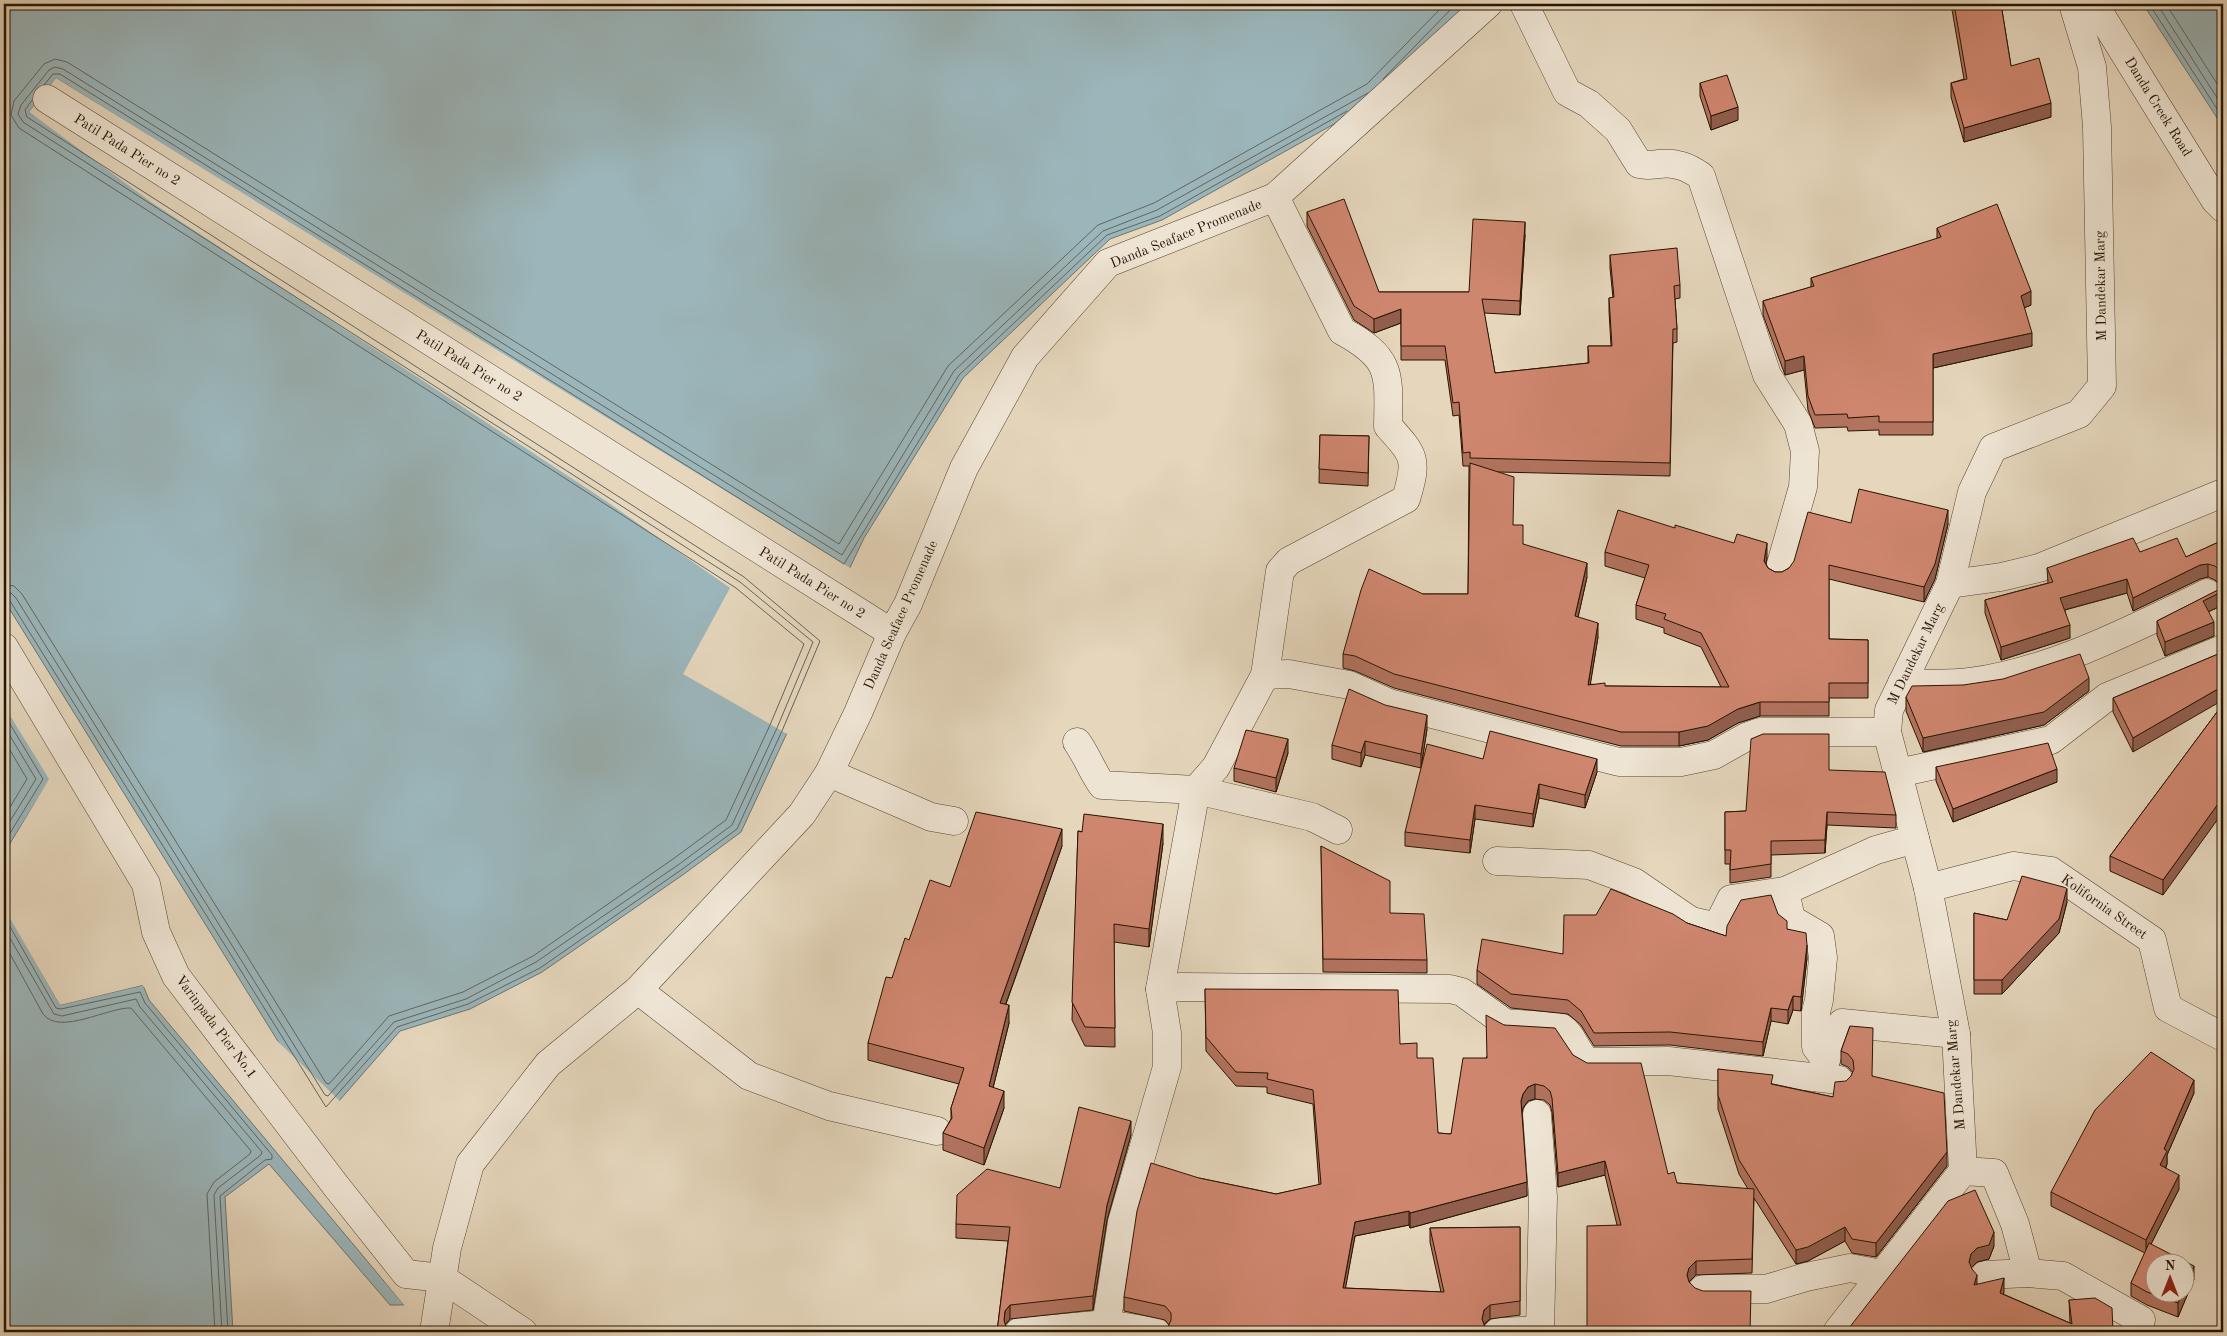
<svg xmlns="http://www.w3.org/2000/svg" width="2227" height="1336" font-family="'Old Standard TT',serif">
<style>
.water{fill:#9bb6bb;stroke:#6d7570}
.pier{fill:#e5d6bc}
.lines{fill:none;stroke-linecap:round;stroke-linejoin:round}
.shore{stroke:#62655e;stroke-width:1}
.street-casing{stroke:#57442f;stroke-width:29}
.street{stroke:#eee4d3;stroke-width:28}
.wall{fill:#b2735f;stroke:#281400}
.shaded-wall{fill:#915e4e;stroke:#281400}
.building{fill:#cf866f;stroke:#281400}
.labels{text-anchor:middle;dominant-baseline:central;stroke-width:4;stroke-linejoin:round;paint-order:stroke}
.street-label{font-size:14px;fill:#281400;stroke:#eee4d3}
</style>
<rect width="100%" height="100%" fill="#e5d6bc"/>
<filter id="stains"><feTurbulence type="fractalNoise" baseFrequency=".004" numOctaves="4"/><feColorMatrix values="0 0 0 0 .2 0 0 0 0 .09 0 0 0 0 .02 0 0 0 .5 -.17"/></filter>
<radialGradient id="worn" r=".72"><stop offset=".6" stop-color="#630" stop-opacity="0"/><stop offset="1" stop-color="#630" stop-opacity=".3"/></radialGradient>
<g class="water">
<polygon points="4,4 1471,4 1379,99 1162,220 1110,239 963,378 864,538 847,574 844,569 56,78 29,112 827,638 787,733 741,832 684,874 542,972 470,1009 400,1031 325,1117 4,600"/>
<polygon points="2143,4 2223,4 2223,127"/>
<polygon points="4,705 50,779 4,853"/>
<polygon points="4,906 60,1005 143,985 149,1000 404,1305 390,1305 269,1164 225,1197 233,1332 4,1332"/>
</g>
<g class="pier">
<polygon points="56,78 852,569 848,576 845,576 842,571 57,81 33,112 748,571 829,636 829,639 789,735 683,674 730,588 606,501 151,202 29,112"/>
<polygon points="4,702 52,779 4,855 49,779 4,706"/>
<polygon points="4,904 61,1002 142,982 148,991 142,985 60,1005 4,908"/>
<polygon points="270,1034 341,1102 326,1119 323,1118"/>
<polygon points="275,1146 406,1302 404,1305"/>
</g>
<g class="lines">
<g class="shore">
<polyline points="2149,4 2223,118"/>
<polyline points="2157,4 2223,107"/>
<polyline points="2166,4 2223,93"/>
<polyline points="1383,79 1456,4"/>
<polyline points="44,85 53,74 60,74 844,564 959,375 1107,235 1160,216 1347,111"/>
<polyline points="4,584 14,586 22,594 326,1083 329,1084 389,1016 463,992 533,956 673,859 726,820 770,725 804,644 736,588 19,128 11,115 14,101 44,64 55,59 67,62 839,544 948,366 1098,225 1154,203 1367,84 1445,4"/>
<polyline points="4,592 11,593 16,598 325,1095 328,1096 394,1022 466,999 536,962 678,865 732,825 777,728 813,642 740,582 23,122 18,114 21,105 49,70 55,67 63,69 842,555 954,371 1103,231 1157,210 1368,93"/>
<polyline points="4,598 10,601 326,1107 397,1027 468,1004 540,968 681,870 737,829 782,731 820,641 744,577 27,117 25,110 32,100"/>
<polyline points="4,714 43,779 4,843"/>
<polyline points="4,726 36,779 4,831"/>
<polyline points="4,740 27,779 4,817"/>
<polyline points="4,916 56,1008 61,1009 140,992 145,1003 272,1155 272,1159 265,1160 220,1196 228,1332"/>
<polyline points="4,928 54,1014 62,1016 136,999 140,1007 262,1152 261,1155 218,1188 214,1195 222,1332"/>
<path d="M4 943 43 1014C60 1036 108 1007 131 1008L251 1151 250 1154 214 1182 207 1194 215 1332"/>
</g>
<defs>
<g id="street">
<path d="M1524 4 1567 92 1589 104 1618 130 1639 164C1647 166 1651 165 1659 164 1676 162 1688 167 1701 176L1767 375 1798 424 1805 451 1803 487 1779 571"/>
<polyline points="2094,4 2215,200 2223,208"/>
<polyline points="47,99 892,633"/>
<polyline points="1950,584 2001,577 2039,568 2223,493"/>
<polyline points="4,647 146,884 156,932 176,976 336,1186 406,1274 442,1278 523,1332"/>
<polyline points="1265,675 1289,674 1349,685 1389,703 1619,762 1681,762 1714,755 1746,737 1760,732 1887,732"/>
<path d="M1902 683C1925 684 1947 685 1970 682 2050 672 2135 628 2207 593"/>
<path d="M1077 742C1087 756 1092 771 1102 785L1196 790 1312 817 1338 830"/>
<polyline points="829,773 931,817 954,821"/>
<polyline points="1898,773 2051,740 2107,697 2223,649"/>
<polyline points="1497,861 1589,865 1634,882 1691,921 1717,927 1731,899 1785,891 1876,850 1915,839"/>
<polyline points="1928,888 2013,866 2051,871 2152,940 2168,1008 2223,1037"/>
<polyline points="1785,891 1791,919 1820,936 1823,958 1819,1000 1816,1012 1816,1047 1826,1060"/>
<path d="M1160 989 1181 987 1450 989 1462 992 1505 1023 1560 1027C1573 1033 1575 1052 1588 1062L1668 1061 1839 1080"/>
<polyline points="638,990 749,1076 829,1106 937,1131"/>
<polyline points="1823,1067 1836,1031 1842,1023 1956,1034"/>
<polyline points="1537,1114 1543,1197 1540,1332"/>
<polyline points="1963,1171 1994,1173 2015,1224 2028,1273"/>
<polyline points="1985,1275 2028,1273 2063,1276 2141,1320"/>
<polyline points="1703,1289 1766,1289 1806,1277 1850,1268 1882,1274"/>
<polyline points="434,1332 447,1248 470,1164 548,1064 638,990 802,814 829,773 858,713 892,633 908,604 964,468 1025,357 1108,263 1275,197 1488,4"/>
<polyline points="1019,1332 1107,1324 1156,1332"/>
<path d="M1105 1332 1122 1222 1167 1067V1033L1160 989 1196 790 1216 767 1265 675 1280 571 1289 561 1406 499C1418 459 1415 456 1388 426 1389 373 1392 358 1342 331L1275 197"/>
<polyline points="1498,1332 1540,1330"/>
<polyline points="1837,1332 1963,1171 1956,1034 1928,888 1887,732 1889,710 1950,584 1972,492 1993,448 2079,414 2102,386 2097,127 2092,67 2073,4"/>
</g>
</defs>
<use href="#street" class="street-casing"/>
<use href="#street" class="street"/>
</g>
<g class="wall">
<polygon points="1951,4 2001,4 2011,66 2051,117 1964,142 1951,97 1951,83 1964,79"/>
<polygon points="1700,83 1738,120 1711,130 1700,96"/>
<polygon points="1307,212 1379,292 1469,292 1525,235 1520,315 1484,313 1495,373 1588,363 1588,346 1611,346 1609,311 1609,298 1613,298 1610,268 1610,255 1680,285 1680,298 1675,299 1677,329 1677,342 1673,343 1670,476 1498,472 1513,525 1523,544 1587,577 1578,617 1598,637 1590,684 1605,686 1721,687 1701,647 1664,633 1664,628 1636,619 1636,605 1645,578 1605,566 1605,552 1767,557 1766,564 1768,568 1775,572 1782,572 1789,568 1851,523 1948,524 1935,579 1924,602 1829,579 1829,639 1868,640 1868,698 1829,698 1829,716 1760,716 1738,723 1708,740 1679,746 1621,746 1394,688 1355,671 1343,668 1343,654 1423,594 1468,594 1469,466 1463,466 1459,415 1453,416 1445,360 1401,360 1401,323 1374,333 1354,320 1307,226"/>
<polygon points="1937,228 2031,305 2024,308 2032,346 1933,368 1933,435 1879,435 1879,430 1848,431 1847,427 1815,428 1808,410 1804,370 1785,375 1763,315 1763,301 1811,287 1811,278 1937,239"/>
<polygon points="1320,435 1369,436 1368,486 1319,483"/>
<polygon points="2223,540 2223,605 2208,612 2214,636 2165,656 2157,635 2157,621 2220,589 2221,586 2215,580 2208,577 2200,579 2133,611 2127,593 2065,610 2070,638 2001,660 1985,613 1985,600 2048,583 2047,568 2140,552 2186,557"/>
<polygon points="2223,652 2133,752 2113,712 2113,698"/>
<polygon points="2089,691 2044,725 1923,752 1906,711 1906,697"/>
<polygon points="2223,704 2163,895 2110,871 2110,856"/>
<polygon points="1427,729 1421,768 1365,755 1361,767 1332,759 1332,745"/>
<polygon points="1288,753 1276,792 1234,781 1234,768"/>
<polygon points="1483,759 1597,772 1585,808 1539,798 1533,827 1475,819 1470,853 1405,846 1405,832"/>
<polygon points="1936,767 2057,782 1953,822 1936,781"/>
<polygon points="1829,770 1896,815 1896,828 1827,825 1825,853 1771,855 1771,877 1730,883 1730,864 1725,864 1725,812 1746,811"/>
<polygon points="1078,831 1163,843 1149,947 1114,942 1115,1047 1085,1046 1072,1020"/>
<polygon points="1062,846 1006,1004 1009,1023 993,1088 1004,1108 984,1165 943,1150 943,1133 951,1119 951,1108 959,1084 868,1060 868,1043 892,978 950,887"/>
<polygon points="1321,846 1390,913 1427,960 1427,973 1323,972"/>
<polygon points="2067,902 2059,933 2002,994 1974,994 1974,913 2007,920"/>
<polygon points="1778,914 1787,929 1807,958 1801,1011 1793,1010 1788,1024 1771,1021 1763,1056 1670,1045 1594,1046 1581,1025 1568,1014 1511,1008 1477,984 1477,970 1563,954 1687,923 1726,936"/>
<polygon points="2223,966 2223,996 2218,994 2218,979"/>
<polygon points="1205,989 1400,1044 1417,1058 1438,1133 1451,1134 1486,1058 1504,1025 1573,1055 1668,1174 1677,1183 1748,1189 1739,1174 1718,1109 1718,1069 1773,1084 1833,1097 1846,1081 1851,1076 1853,1073 1848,1067 1841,1064 1841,1051 1850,1026 1872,1076 1947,1166 1876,1257 1852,1253 1845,1241 1808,1261 1796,1264 1754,1198 1752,1273 1696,1275 1689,1282 1587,1332 1617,1225 1605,1175 1558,1187 1552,1112 1550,1105 1544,1100 1535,1099 1528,1101 1523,1108 1522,1111 1527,1196 1410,1228 1409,1225 1355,1236 1345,1288 1441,1292 1430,1242 1430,1228 1520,1227 1520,1315 1490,1319 1484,1325 1168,1327 1169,1325 1165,1320 1124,1311 1124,1297 1199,1178 1276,1194 1319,1185 1313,1104 1267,1093 1267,1087 1236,1086 1206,1051"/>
<polygon points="2194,1093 2167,1155 2167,1164 2166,1168 2179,1189 2151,1244 2194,1279 2178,1317 2147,1305 2131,1296 2131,1283 2145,1253 2051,1206 2051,1192"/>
<polygon points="1131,1135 1107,1220 1093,1310 1010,1319 1005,1325 1006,1327 1012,1332 997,1332 1008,1241 956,1238 956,1224 1060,1188"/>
<polygon points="1994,1246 1989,1259 1977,1262 1971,1268 1977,1284 2004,1292 2003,1294 2070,1323 2069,1300 2113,1332 1849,1328"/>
</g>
<g class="shaded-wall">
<polygon points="2051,103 2051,117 1964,142 1964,128"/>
<polygon points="1738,107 1738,120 1711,130 1711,116"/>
<polygon points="1525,222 1525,235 1520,315 1520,301"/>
<polygon points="2031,291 2031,305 2021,309 2021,296"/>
<polygon points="1401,309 1401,323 1374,333 1374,319"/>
<polygon points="2032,333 2032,346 1933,368 1933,354"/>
<polygon points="1804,356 1804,370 1785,375 1785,361"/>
<polygon points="1948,510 1948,524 1935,579 1924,602 1924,587"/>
<polygon points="1767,543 1767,557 1764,575 1764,561"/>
<polygon points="1587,563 1587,577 1575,631 1575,616"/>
<polygon points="2208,564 2208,577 2200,579 2133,611 2133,598 2200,565"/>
<polygon points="2127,579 2127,593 2060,611 2060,598"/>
<polygon points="2223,591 2223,605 2203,614 2203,601"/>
<polygon points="2214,622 2214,636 2165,656 2165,642"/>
<polygon points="1598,623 1598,637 1588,699 1588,685"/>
<polygon points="2070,625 2070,638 2001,660 2001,647"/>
<polygon points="2089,678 2089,691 2044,725 1923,752 1923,738"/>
<polygon points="2223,686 2223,700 2133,752 2133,738"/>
<polygon points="1760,702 1760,716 1738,723 1708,740 1679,746 1679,732 1738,709"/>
<polygon points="1427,715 1427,729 1421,768 1421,754"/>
<polygon points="1288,739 1288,753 1276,792 1276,778"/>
<polygon points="1365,741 1365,755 1361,767 1361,753"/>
<polygon points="1597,759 1597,772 1585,808 1585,795"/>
<polygon points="2057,769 2057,782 1953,822 1953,809"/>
<polygon points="1539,784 1539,798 1533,827 1533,814"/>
<polygon points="2223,797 2223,812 2163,895 2163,880"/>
<polygon points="1475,805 1475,819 1470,853 1470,840"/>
<polygon points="1827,812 1827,825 1825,853 1825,840"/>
<polygon points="1163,824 1163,843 1149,947 1149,929"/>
<polygon points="1062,829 1062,846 1000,1020 1000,1003"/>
<polygon points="2067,888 2067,902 2059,933 2002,994 2002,980"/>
<polygon points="1807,945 1807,958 1801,1011 1801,997"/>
<polygon points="1793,996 1793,1010 1788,1024 1788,1010"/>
<polygon points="1009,1005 1009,1023 989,1104 989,1086"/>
<polygon points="1771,1008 1771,1021 1763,1056 1763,1042"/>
<polygon points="2194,1080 2194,1093 2167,1155 2167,1164 2160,1178 2160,1165 2164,1149"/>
<polygon points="1535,1084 1535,1099 1528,1101 1523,1108 1521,1115 1521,1101 1523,1094 1528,1087"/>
<polygon points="1004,1091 1004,1108 984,1165 984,1148"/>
<polygon points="1131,1121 1131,1135 1107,1220 1093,1310 1093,1296 1107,1205"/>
<polygon points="1947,1152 1947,1166 1876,1257 1876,1243"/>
<polygon points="1605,1161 1605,1175 1558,1187 1558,1173"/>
<polygon points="2179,1175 2179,1189 2146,1254 2146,1240"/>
<polygon points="1527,1182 1527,1196 1410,1228 1410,1213"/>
<polygon points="1409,1211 1409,1225 1355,1236 1343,1302 1343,1288 1355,1222"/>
<polygon points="1845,1227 1845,1241 1808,1261 1796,1264 1796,1250"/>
<polygon points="1994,1232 1994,1246 1989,1259 1977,1262 1971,1268 1969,1262 1971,1254"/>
<polygon points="1696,1261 1696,1275 1689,1282 1687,1275 1689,1268"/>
<polygon points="2194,1266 2194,1279 2178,1317 2178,1303 2182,1294 2184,1294 2184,1287"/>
<polygon points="1977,1275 1977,1289 1974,1285"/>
<polygon points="2004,1278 2004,1292 2000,1307 2000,1293"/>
<polygon points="1010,1305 1010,1319 1005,1325 1004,1320 1005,1311"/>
<polygon points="1490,1305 1490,1319 1484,1324 1482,1319 1484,1310"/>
<polygon points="1299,1329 1299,1332 1289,1332"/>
</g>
<g class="building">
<polygon points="1954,4 2001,4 2011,66 2039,58 2051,103 1964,128 1951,83 1967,79"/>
<polygon points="1727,75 1738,107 1711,116 1700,83"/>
<polygon points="1344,199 1379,292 1469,292 1473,219 1525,222 1520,301 1482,299 1495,373 1589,363 1588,346 1612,346 1609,298 1614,297 1610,255 1677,248 1680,285 1674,286 1677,329 1673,329 1670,463 1470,458 1470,452 1463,453 1459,402 1453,403 1445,346 1401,346 1401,309 1374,319 1354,306 1307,212"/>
<polygon points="1997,204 2031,291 2021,296 2032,333 1933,354 1933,422 1879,422 1879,416 1848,418 1847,414 1815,415 1808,396 1804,356 1785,361 1763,301 1814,286 1811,278 1941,237 1937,228"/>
<polygon points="1320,435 1369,436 1368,473 1319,469"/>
<polygon points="1470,463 1514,477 1513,525 1523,525 1523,544 1587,563 1575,616 1598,623 1588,685 1605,683 1605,686 1729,687 1701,633 1664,619 1666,614 1636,605 1649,565 1605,552 1618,510 1675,528 1675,525 1734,543 1737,534 1767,543 1764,561 1768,568 1775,572 1782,572 1789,568 1794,561 1808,512 1851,523 1859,489 1948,510 1935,564 1924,587 1829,565 1829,639 1868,640 1868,683 1829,683 1829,702 1760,702 1738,709 1708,726 1679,732 1621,732 1394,674 1355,656 1343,654 1361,590 1369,569 1423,594 1468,594"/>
<polygon points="2133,538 2140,552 2177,538 2186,557 2223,540 2223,591 2203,601 2214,622 2165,642 2157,621 2220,589 2223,580 2221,572 2215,566 2208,564 2200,565 2133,598 2127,579 2060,598 2070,625 2001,647 1985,600 2053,582 2047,568"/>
<polygon points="2223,652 2223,686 2133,738 2113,698"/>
<polygon points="2080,654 2089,678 2044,712 1923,738 1906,697 1912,686 1963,685 2003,679"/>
<polygon points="1349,689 1385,705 1427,715 1421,754 1365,741 1361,753 1332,745"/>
<polygon points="2223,704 2223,797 2163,880 2110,856"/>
<polygon points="1246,730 1288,739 1276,778 1234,768"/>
<polygon points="1490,731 1597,759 1585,795 1539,784 1533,814 1475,805 1470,840 1405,832 1427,744 1483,759"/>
<polygon points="1763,734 1829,734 1829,770 1885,772 1896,815 1827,812 1825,840 1771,841 1771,864 1730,870 1731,850 1725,850 1725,812 1746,811 1751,739"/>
<polygon points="2048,743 2057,769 1953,809 1936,767"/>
<polygon points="976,812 1062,829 1000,1003 1009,1005 989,1086 1004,1091 984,1148 943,1133 952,1118 951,1108 964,1068 868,1043 886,977 892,978 905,938 909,940 930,880 950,887"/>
<polygon points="1084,814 1163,824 1149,929 1114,924 1115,1028 1085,1027 1072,1002 1078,831 1082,832"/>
<polygon points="1321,846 1390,881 1390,913 1424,914 1427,960 1323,959"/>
<polygon points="2022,876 2067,888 2059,919 2002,980 1974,980 1974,913 2007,920"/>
<polygon points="1611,889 1673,914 1687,923 1726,936 1727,926 1741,900 1771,895 1778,914 1787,921 1787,929 1806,933 1807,945 1801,997 1793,996 1788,1010 1771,1008 1763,1042 1670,1032 1594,1033 1581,1011 1568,1000 1511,994 1477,970 1482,939 1563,954 1564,915 1596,915"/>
<polygon points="2223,966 2223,982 2218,979"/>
<polygon points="1205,989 1398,990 1400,1044 1417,1043 1417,1058 1433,1058 1438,1133 1451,1134 1463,1058 1487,1058 1486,1015 1504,1025 1555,1028 1573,1055 1587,1063 1641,1063 1668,1174 1674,1172 1677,1183 1754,1189 1752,1259 1696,1261 1689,1268 1687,1275 1689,1282 1695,1288 1703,1291 1751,1291 1750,1332 1587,1332 1587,1226 1621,1225 1605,1161 1558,1173 1552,1098 1550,1091 1544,1086 1535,1084 1528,1087 1523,1094 1521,1101 1527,1182 1410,1213 1409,1211 1355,1222 1343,1288 1444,1292 1430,1228 1520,1227 1520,1301 1490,1305 1484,1310 1482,1319 1485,1327 1491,1332 1504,1332 1298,1332 1299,1329 1289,1332 1162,1332 1168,1327 1171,1320 1171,1313 1165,1306 1124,1297 1137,1211 1151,1163 1199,1178 1276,1194 1321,1184 1313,1090 1267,1079 1268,1073 1236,1072 1206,1037"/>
<polygon points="1850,1026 1873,1028 1872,1076 1944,1093 1947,1152 1876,1243 1852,1239 1845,1227 1808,1247 1796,1250 1739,1160 1718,1095 1718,1069 1773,1075 1771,1084 1833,1097 1835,1082 1846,1081 1851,1076 1854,1069 1853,1060 1848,1054 1841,1051"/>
<polygon points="2151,1052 2194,1080 2164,1149 2167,1151 2160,1165 2179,1175 2146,1240 2051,1192 2095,1110"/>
<polygon points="1079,1107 1131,1121 1107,1205 1093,1296 1010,1305 1005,1311 1004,1320 1006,1327 1012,1332 1014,1332 997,1332 1010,1227 956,1224 957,1195 987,1169 1060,1188"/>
<polygon points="1975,1190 1994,1232 1989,1245 1977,1248 1971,1254 1969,1262 1972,1269 1977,1275 1974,1285 2004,1278 2000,1293 2072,1324 2069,1300 2095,1298 2112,1308 2113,1332 1840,1332 1849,1328 1948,1201"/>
<polygon points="2149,1243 2194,1266 2184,1287 2184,1264 2154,1264 2154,1294 2182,1294 2178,1303 2147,1292 2131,1283"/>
<polygon points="1093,1327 1101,1332 1035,1332"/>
<polygon points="1117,1327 1147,1332 1111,1332"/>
</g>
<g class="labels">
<g class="street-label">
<text transform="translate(2158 107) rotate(58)">Danda Creek Road</text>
<text transform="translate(127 150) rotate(32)">Patil Pada Pier no 2</text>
<text transform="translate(1186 234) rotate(-22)">Danda Seaface Promenade</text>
<text transform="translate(2101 286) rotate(-91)">M Dandekar Marg</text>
<text transform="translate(469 366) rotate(32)">Patil Pada Pier no 2</text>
<text transform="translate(812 583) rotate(32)">Patil Pada Pier no 2</text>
<text transform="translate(901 615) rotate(-66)">Danda Seaface Promenade</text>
<text transform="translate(1916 654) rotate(-64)">M Dandekar Marg</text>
<text transform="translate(2104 907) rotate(35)">Kolifornia Street</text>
<text transform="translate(216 1027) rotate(53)">Varinpada Pier No.1</text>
<text transform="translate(1956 1075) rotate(-95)">M Dandekar Marg</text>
</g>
</g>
<rect width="2227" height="1336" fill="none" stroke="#e5d6bc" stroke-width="20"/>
<rect x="5" y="5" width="2217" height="1326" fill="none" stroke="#281400" stroke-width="2.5"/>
<rect x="10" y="10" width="2207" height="1316" fill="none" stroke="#281400"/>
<g transform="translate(2170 1278)"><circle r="24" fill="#eee4d3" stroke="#9f917f"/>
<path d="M0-4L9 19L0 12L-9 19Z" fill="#8f2418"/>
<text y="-8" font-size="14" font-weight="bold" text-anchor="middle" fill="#281400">N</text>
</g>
<rect width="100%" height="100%" filter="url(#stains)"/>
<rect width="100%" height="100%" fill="url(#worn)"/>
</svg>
